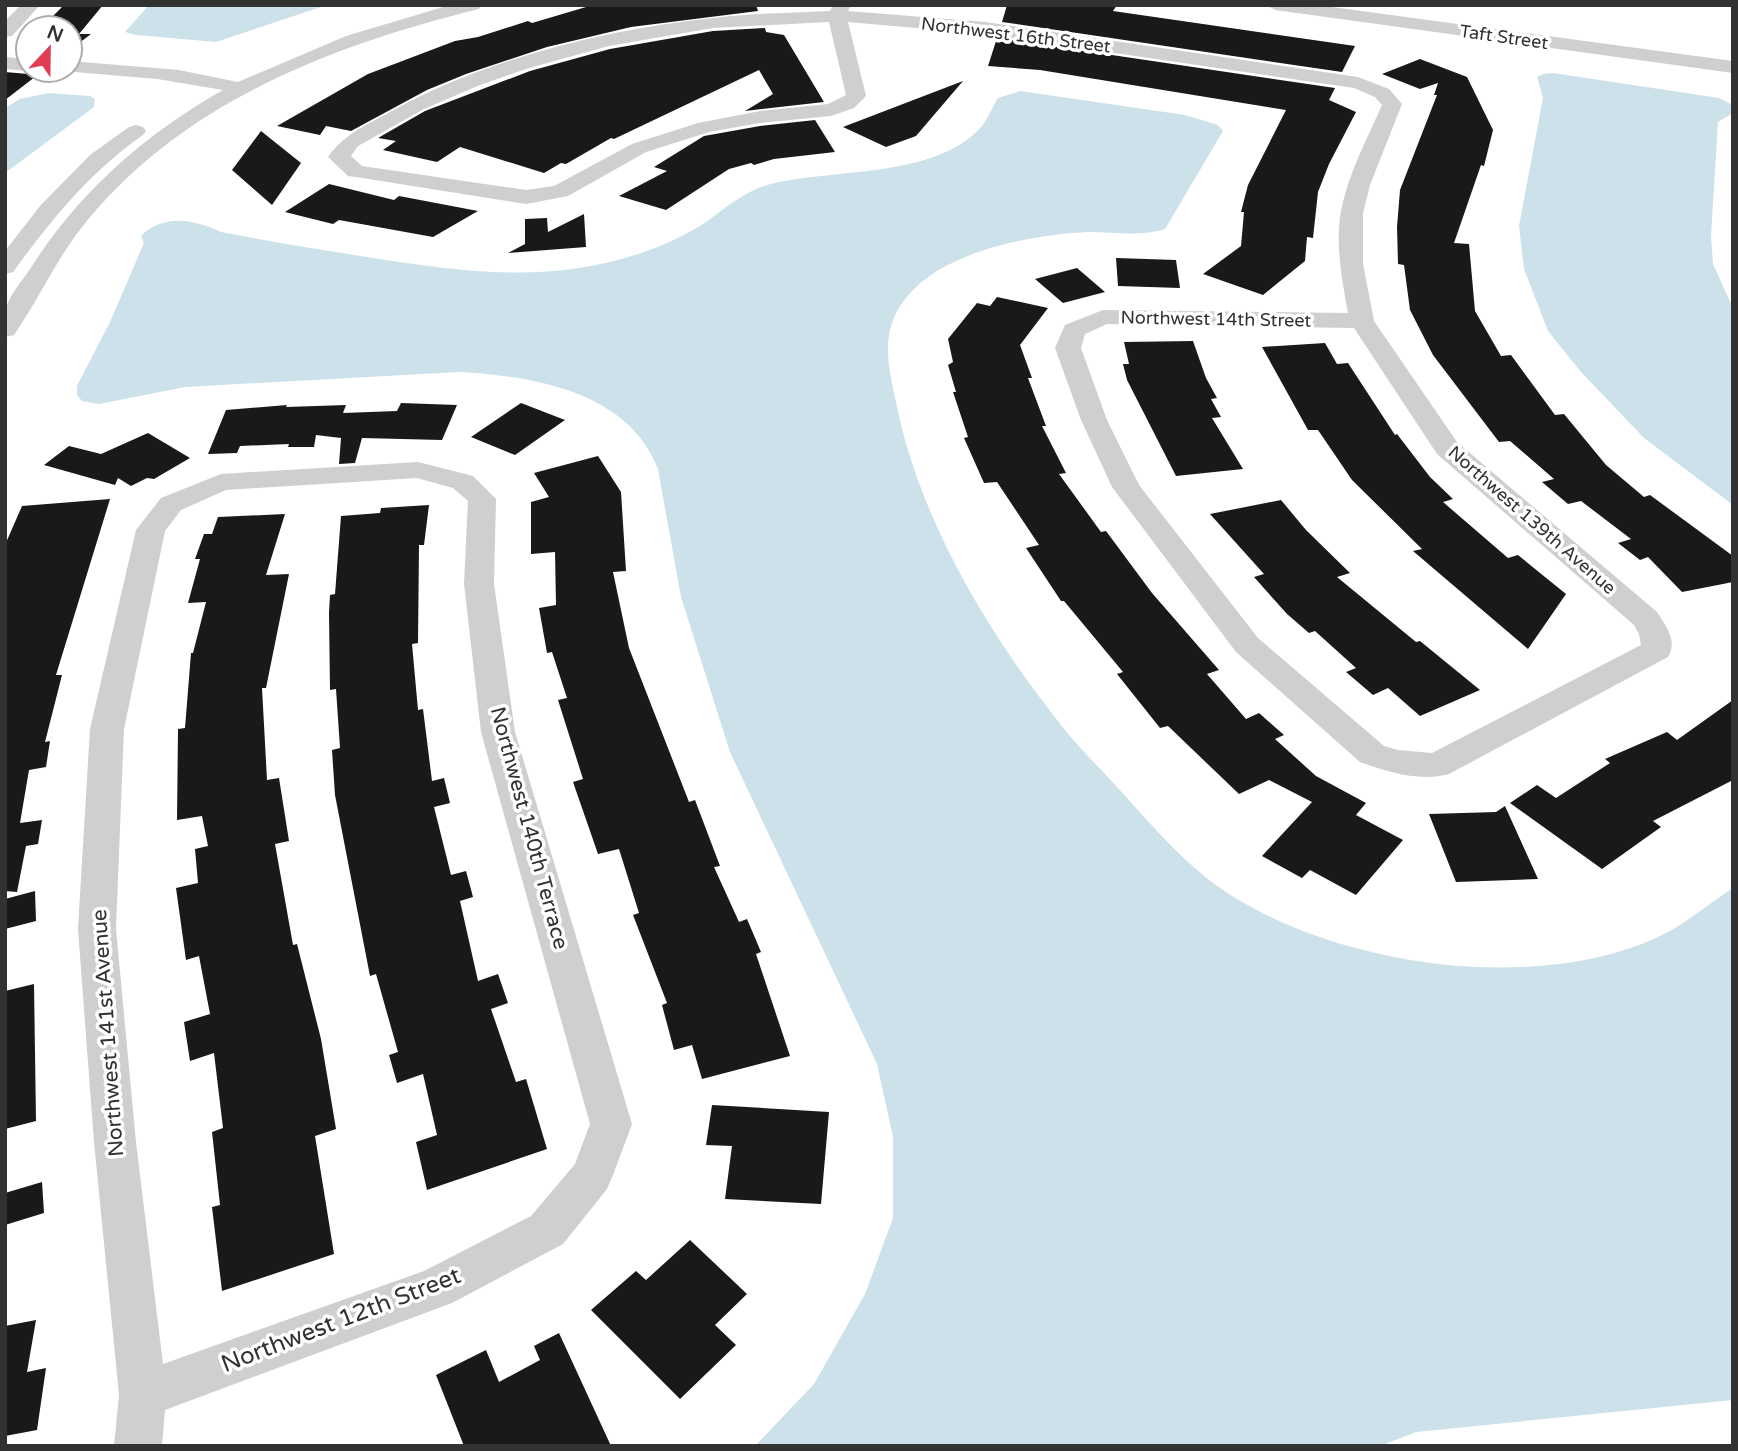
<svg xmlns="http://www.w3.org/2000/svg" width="1738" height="1451" font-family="'Varela Round',sans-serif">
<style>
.water{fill:#cce1ea}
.building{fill:#191919}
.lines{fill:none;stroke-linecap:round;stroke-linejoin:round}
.minor{fill:#cfcfcf;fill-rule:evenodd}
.labels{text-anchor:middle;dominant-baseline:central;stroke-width:7;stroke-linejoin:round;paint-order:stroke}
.far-street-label{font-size:18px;fill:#323232;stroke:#fff}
.street-label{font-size:21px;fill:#323232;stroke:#fff}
.near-street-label{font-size:24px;fill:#323232;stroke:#fff}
</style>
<rect width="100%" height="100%" fill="#fff"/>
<g class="water">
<polygon points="149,5 327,5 216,42 136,35 125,32"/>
<polygon points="1553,73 1719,98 1733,105 1733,113 1718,122 1711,235 1713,264 1733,308 1733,505 1644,438 1581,372 1548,331 1524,269 1519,226 1543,98 1537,77 1543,74"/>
<path d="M1020 91 1185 115 1218 125 1223 131 1165 229C1140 237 1114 232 1089 232 1036 234 956 249 916 287 877 325 887 360 897 407 921 522 988 633 1061 725 1078 747 1099 767 1117 787 1147 820 1175 853 1209 880 1320 964 1528 996 1656 938 1683 926 1708 904 1733 888V1400L1416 1432 1380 1446H755L814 1384 865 1294 893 1218V1137L877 1064 730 752 681 597 658 469C628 391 532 376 459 372L185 387 99 404 82 401 77 395V386L110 322 144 243 141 236C164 213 195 220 221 232 272 242 323 250 373 258 465 272 550 284 641 253 662 246 684 236 703 224 726 208 744 191 771 184 833 168 936 179 982 126 989 117 992 107 998 98Z"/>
<polygon points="49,93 90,96 95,99 94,107 5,173 5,108 20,99"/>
</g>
<g class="building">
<polygon points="64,5 103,5 79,34 91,34 70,50 70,28 41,28"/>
<polygon points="615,5 756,5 758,11 631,27 547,47 466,74 427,90 351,131 326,126 320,135 277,126 368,74 455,41 478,37 528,21 532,23 586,7"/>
<polygon points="1007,5 1117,5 1113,11 1355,46 1342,72 1002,22"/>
<polygon points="765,28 766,32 784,35 824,102 745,111 773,94 759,70 614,139 611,138 566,164 561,163 544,173 460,147 437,162 383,150 396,141 378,138 425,111 530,71 610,49 713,31"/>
<polygon points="997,38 1335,88 1329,100 1356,112 1329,164 1318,192 1313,238 1307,237 1305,261 1263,295 1203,274 1241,246 1244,212 1241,212 1248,185 1286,110 1040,70 988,66"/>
<polygon points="1420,59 1467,77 1493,130 1484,166 1481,165 1454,243 1469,244 1475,311 1501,356 1511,355 1555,415 1564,414 1606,465 1644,497 1650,495 1733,556 1733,582 1682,592 1648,557 1640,560 1618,543 1631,539 1581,501 1568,504 1542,482 1554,479 1510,441 1499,442 1433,355 1410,310 1404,265 1398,264 1397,227 1400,190 1437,95 1434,95 1438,83 1420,89 1382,74"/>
<polygon points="34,70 44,70 5,100 5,72 28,74"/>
<polygon points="963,81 916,136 886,147 843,127"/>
<polygon points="815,120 835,152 774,159 754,165 751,163 729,169 666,210 619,196 667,171 654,167 704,136 760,126"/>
<polygon points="261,131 301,163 272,205 232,170"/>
<polygon points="329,184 394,200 399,196 478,211 433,237 339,220 333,224 285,212"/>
<polygon points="584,214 586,247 508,253 525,244 525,219 547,218 548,232"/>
<polygon points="1116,258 1176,260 1180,288 1118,286"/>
<polygon points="1077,268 1105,292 1063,303 1035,279"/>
<polygon points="997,297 1048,308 1020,345 1032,378 1028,378 1046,426 1042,426 1066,473 1059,474 1101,532 1106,531 1152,593 1219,670 1207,674 1246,719 1259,713 1284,735 1275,739 1316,776 1366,803 1356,815 1403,840 1356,895 1310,870 1302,878 1262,856 1312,802 1269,780 1239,794 1168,726 1160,728 1117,674 1123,672 1064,601 1061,601 1026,548 1039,545 997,482 984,483 964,438 968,437 953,392 956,392 948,365 953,362 948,339 977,303 990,306"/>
<polygon points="1193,341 1206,378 1217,398 1211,399 1221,417 1212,418 1243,469 1176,476 1127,380 1123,364 1129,364 1124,342"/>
<polygon points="1325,343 1337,364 1348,363 1395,435 1397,434 1430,477 1453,499 1443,502 1508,558 1518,555 1566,594 1528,649 1413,551 1422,549 1352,480 1318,430 1308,430 1262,347"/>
<polygon points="401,403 457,405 442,440 362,438 355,463 339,464 341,438 316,435 314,447 288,447 289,444 240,446 237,453 208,454 226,410 287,405 286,407 346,405 343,413 397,411"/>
<polygon points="521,403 565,420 515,455 471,437"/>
<polygon points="148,433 190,458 154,479 147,478 131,486 118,478 115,485 44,465 69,446 101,454"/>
<polygon points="598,456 621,492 626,571 613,572 629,648 689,802 695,800 720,866 714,867 739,922 747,919 761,952 756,954 790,1056 702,1079 692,1045 674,1050 662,1005 667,1003 633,915 639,913 619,849 598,854 573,782 583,779 558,700 567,698 552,652 547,653 539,608 556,605 555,552 531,554 531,502 549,497 534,473"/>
<polygon points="110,499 56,675 62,675 45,742 50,741 46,767 29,770 20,823 42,820 38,844 26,846 17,892 5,891 5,545 22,506"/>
<polygon points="1281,500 1306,530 1350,573 1337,577 1416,642 1420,641 1480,690 1420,716 1388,688 1373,695 1346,672 1356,668 1315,631 1309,633 1287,614 1254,577 1264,574 1210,514"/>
<polygon points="429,505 424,545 419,545 418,643 412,644 418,710 423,709 432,781 444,778 450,803 434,807 451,875 466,871 473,897 460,901 478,981 498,974 508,1003 491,1009 516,1082 526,1079 547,1149 427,1190 416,1142 437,1135 423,1074 397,1083 389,1055 398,1052 376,974 370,976 335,795 332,750 340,748 336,689 330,690 329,613 330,595 335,594 341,516 380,513 381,508"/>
<polygon points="285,514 266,575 289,574 266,688 262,688 267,780 279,778 289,841 275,844 293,945 297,944 321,1039 336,1129 315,1136 334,1254 222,1291 212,1207 220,1205 212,1132 223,1128 214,1053 190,1061 184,1022 210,1014 199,956 186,960 176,888 198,883 195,849 208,846 202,816 177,820 178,729 185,728 191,653 193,653 206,602 188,603 200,559 195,559 204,534 212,534 218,517"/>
<polygon points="1733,700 1733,780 1653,821 1661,827 1602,869 1510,803 1537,785 1556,798 1610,763 1605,759 1667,732 1677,740"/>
<polygon points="1505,806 1538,879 1456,882 1429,814 1496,812"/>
<polygon points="35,891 36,921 5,929 5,899"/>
<polygon points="34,984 36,1121 5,1129 5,991"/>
<polygon points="712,1105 829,1112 821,1204 725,1199 732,1146 706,1145"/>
<polygon points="42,1182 44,1213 5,1225 5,1193"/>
<polygon points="690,1240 747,1294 715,1325 736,1345 680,1399 591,1310 636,1271 646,1280"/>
<polygon points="36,1320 27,1372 46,1368 37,1430 5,1436 5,1326"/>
<polygon points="559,1333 611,1446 464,1446 436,1375 486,1350 499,1382 540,1360 534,1346"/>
</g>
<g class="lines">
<g class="minor">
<polygon points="21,5 40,5 12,36 5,37 5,21"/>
<path d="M450 5H482L479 9C329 46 176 105 79 231 54 264 37 302 14 335L5 337C5 329 4 319 5 311 8 297 22 281 30 269 79 192 144 135 223 90L157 79 63 71 70 70V61L179 70 238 82 346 36Z"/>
<path d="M833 5H851L848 11 985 22 1358 77 1389 89 1402 104 1370 185 1363 213V264L1374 321 1457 442 1657 612C1666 626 1678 641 1668 657L1449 774C1420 782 1388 772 1360 762L1236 652 1112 487 1081 420 1055 348 1065 325 1103 310 1348 313C1342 280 1335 245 1341 211 1348 174 1367 139 1382 105L1375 97 1354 88 985 34 848 22 866 96 854 108 831 116 760 123 709 132 646 152 568 196 526 204 356 177 348 176 328 157C344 134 368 124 392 111 485 59 608 29 713 18 752 13 791 13 830 11ZM829 22 846 95 828 104 760 111 698 123 632 144 554 186 526 190 362 166 351 156 358 146 424 109 480 85 529 68 609 46 713 28ZM1107 324 1354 328 1437 454 1634 625 1639 634 1641 645 1432 753 1398 750 1384 746 1258 638 1139 485 1107 420 1081 348 1085 334Z"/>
<polygon points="1266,5 1317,5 1733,61 1733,73 1275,10"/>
<polygon points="5,57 28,59 28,70 31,70 28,71 5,69"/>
<path d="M136 125 143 127 146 131 143 135C90 172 51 220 13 272L5 274V251L40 206 90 155 129 127Z"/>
<path d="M418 462 473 476 496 499 494 584 515 732 632 1124 613 1175 607 1189 563 1244 452 1303 165 1410 162 1446H114L119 1395 94 1142 78 929 90 729 136 530 161 498 221 474ZM417 478 453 488 468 501 464 584 481 732 590 1124 575 1164 531 1216 424 1271 163 1364 136 1142 116 929 124 729 165 531 181 510 226 490Z"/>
</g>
</g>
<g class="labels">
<g class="far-street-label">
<text transform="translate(1016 35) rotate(7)">Northwest 16th Street</text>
<text transform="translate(1504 37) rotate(8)">Taft Street</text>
<text transform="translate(1216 319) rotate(1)">Northwest 14th Street</text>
<text transform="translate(1532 520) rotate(41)">Northwest 139th Avenue</text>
</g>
<g class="street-label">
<text transform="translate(529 828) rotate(75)">Northwest 140th Terrace</text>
<text transform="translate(108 1033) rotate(-94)">Northwest 141st Avenue</text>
</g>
<g class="near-street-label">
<text transform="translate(341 1320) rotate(-21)">Northwest 12th Street</text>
</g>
</g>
<rect width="1738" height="1451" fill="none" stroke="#323232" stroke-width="14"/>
<g transform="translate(49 49) rotate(22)"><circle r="33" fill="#ffffff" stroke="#adadad" stroke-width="2"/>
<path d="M0-5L12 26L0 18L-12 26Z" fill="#e03d55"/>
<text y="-10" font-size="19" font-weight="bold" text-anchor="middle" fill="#323232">N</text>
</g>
</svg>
